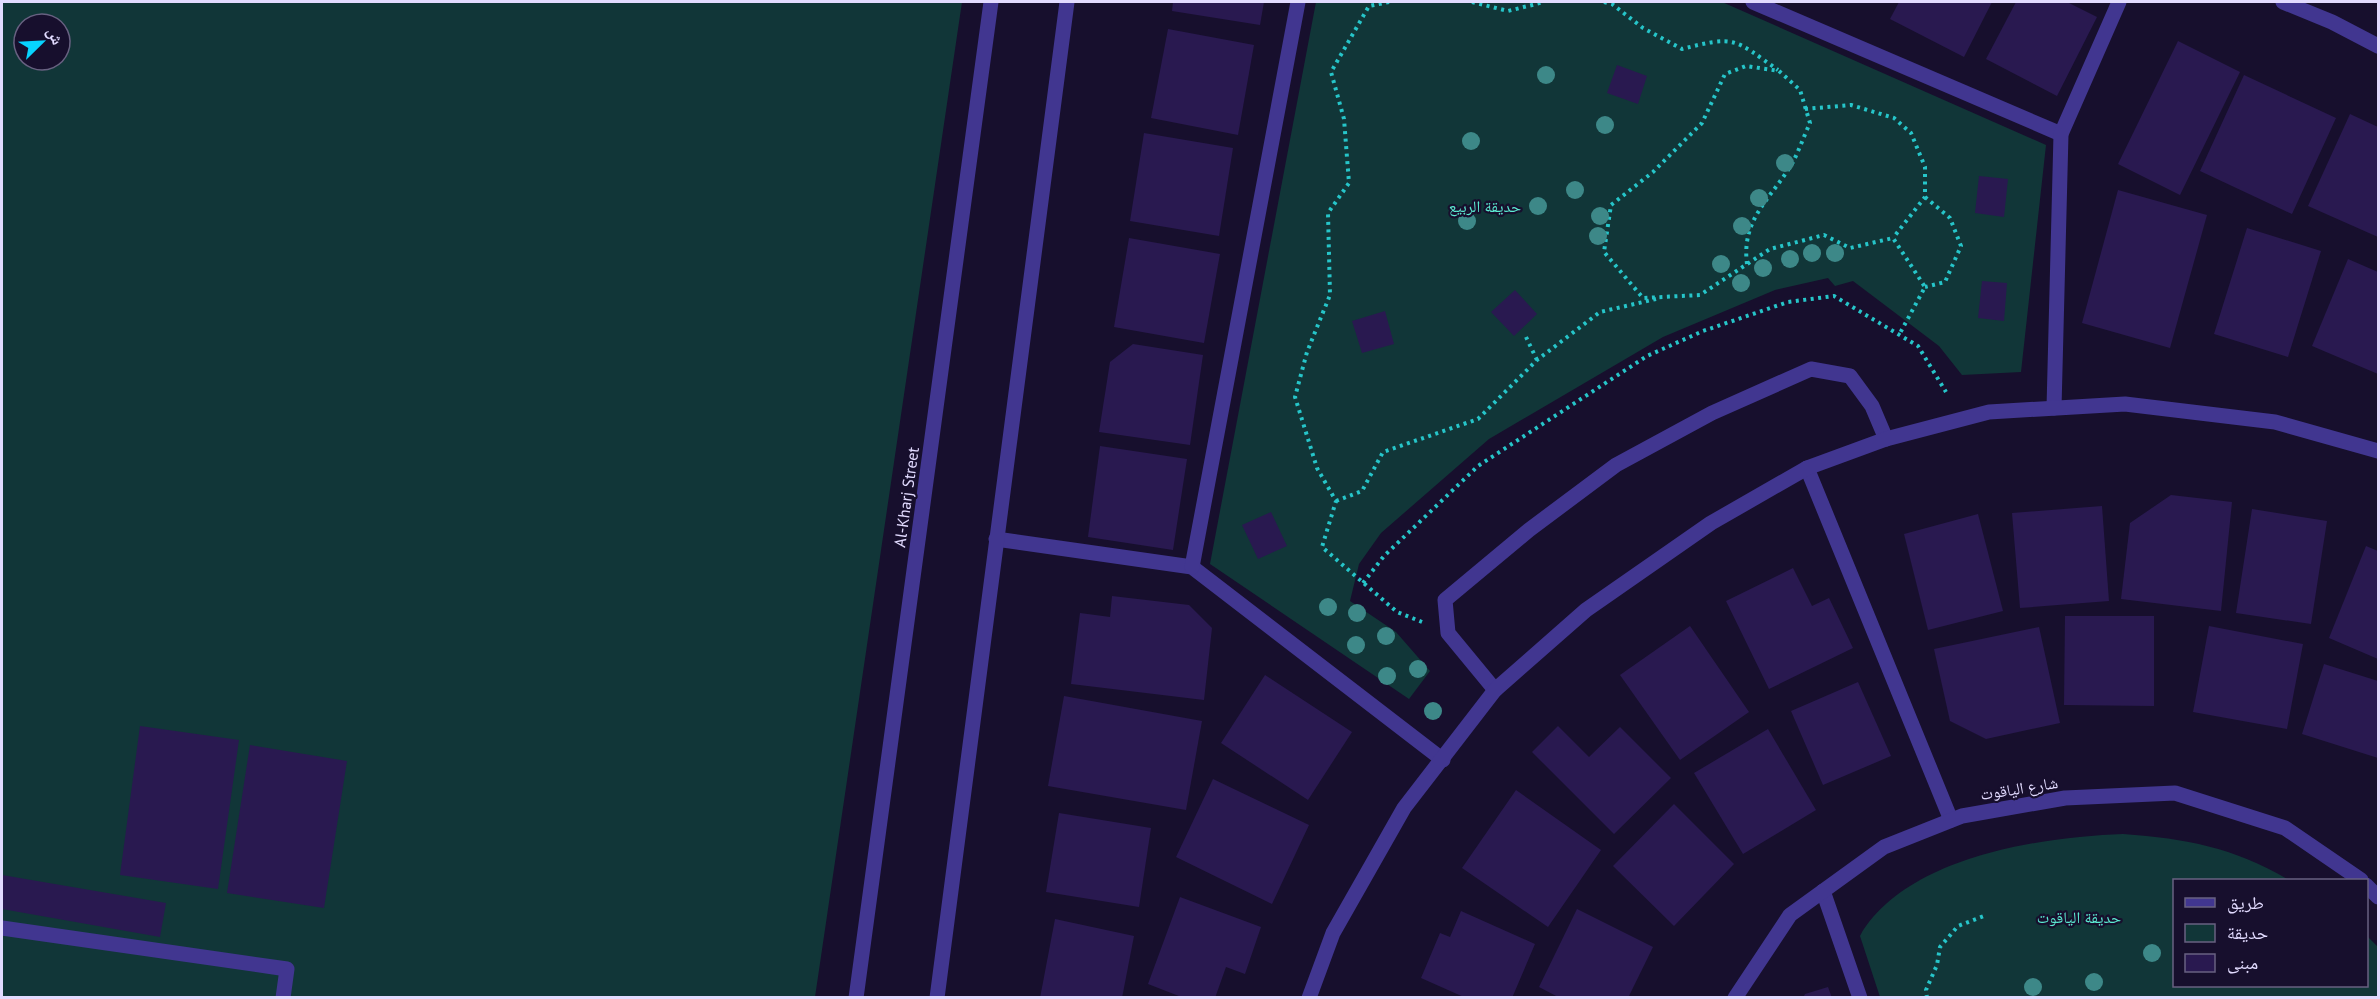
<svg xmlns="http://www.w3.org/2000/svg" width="2380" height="999" font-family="'PT Sans','Noto Naskh Arabic',sans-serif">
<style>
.green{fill:#113638;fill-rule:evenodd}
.building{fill:#291950}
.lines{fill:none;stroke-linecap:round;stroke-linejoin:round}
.path{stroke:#26c5c9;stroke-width:4;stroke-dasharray:3 4.5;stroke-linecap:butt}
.minor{stroke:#413690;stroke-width:15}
.tree{fill:#3d8888}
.labels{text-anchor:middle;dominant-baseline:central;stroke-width:4.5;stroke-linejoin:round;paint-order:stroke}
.park-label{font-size:16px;fill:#5cebd2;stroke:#170f2d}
.street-label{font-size:16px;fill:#e2dbff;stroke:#170f2d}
</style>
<rect width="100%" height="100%" fill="#170f2d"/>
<g class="green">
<path d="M2 2H962L815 997 2 998ZM24 24H60V60H24Z"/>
<polygon points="1316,2 1722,2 2046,145 2021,372 1962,375 1939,346 1853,281 1835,286 1828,278 1775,290 1663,337 1489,439 1381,533 1359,564 1350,601 1396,632 1430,671 1409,699 1210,564"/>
<path d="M2123 834C2188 839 2232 847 2289 880H2174V986H2366L2367 936 2378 947V997H1880L1860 936C1905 857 2040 837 2123 834Z"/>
</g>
<g class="building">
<polygon points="1173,2 1264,2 1260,25 1172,11"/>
<polygon points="1899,2 1992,2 1964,57 1890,19"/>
<polygon points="2016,2 2067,2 2097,17 2057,96 1986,59"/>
<polygon points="1168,29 1254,45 1238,135 1151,118"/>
<polygon points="2178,41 2240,72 2180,195 2118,164"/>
<polygon points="1617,65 1647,76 1638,104 1607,93"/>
<polygon points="2244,75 2336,118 2292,214 2200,171"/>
<polygon points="2350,114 2378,127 2378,237 2308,206"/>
<polygon points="1144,133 1233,148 1219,236 1130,221"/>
<polygon points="1979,176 2008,179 2004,217 1975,213"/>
<polygon points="2118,190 2207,215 2170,348 2082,323"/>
<polygon points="2247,228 2321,251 2288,357 2214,334"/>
<polygon points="1129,238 1220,254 1204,343 1114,327"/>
<polygon points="2348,259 2378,272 2378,374 2312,346"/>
<polygon points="1982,281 2007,283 2004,321 1978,318"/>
<polygon points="1515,290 1537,314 1514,336 1491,312"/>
<polygon points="1385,311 1394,344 1362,353 1352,321"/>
<polygon points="1133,344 1203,355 1190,445 1099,432 1110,362"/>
<polygon points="1100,446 1187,459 1173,550 1088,537"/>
<polygon points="2171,495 2232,502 2221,611 2121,599 2130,523"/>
<polygon points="2102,506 2109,601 2020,608 2012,513"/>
<polygon points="2252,509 2327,521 2311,624 2236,613"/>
<polygon points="1271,512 1287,546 1258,559 1242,525"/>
<polygon points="1978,514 2003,611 1928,630 1904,534"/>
<polygon points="2366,546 2378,551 2378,659 2329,638"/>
<polygon points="1793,568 1812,606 1829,598 1853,648 1769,689 1726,601"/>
<polygon points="1112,596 1189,605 1212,628 1204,700 1071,684 1080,613 1110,617"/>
<polygon points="2065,616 2154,616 2154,706 2064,705"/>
<polygon points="1690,626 1749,712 1680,760 1620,675"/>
<polygon points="2209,626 2303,644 2287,729 2193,712"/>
<polygon points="2039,627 2060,723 1986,739 1950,721 1934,649"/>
<polygon points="2324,664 2378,681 2378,758 2302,734"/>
<polygon points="1265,675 1352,732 1308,800 1221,743"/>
<polygon points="1858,682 1891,756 1823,785 1791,711"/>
<polygon points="1064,696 1202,721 1186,810 1048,786"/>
<polygon points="140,726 239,740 218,889 120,875"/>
<polygon points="1558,726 1589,757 1620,727 1671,778 1614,834 1532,752"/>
<polygon points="1768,729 1816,810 1743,854 1694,773"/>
<polygon points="250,745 347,761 324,908 227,893"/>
<polygon points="1213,779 1309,825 1272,904 1176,857"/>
<polygon points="1516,790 1601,850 1548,927 1462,868"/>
<polygon points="1674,804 1734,864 1674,926 1613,866"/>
<polygon points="1059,813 1151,828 1139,907 1046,892"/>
<polygon points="2,875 166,903 160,937 2,909"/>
<polygon points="1180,897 1261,927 1245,974 1226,967 1215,998 1184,998 1148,984"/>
<polygon points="1577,909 1653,947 1628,998 1560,998 1539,987"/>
<polygon points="1461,911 1535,944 1512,998 1466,998 1421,978 1440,933 1450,937"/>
<polygon points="1055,919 1134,936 1122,998 1040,998"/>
<polygon points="1828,987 1832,998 1803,998 1805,994"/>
</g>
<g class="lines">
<g class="path">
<polyline points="1389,2 1369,6 1331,72 1344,119 1349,183 1328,213 1330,295 1307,352 1295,397 1317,468 1336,501 1322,547 1397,612 1422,622"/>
<polyline points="1472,2 1508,11 1544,2"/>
<path d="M1604 2 1612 4 1643 28 1682 49C1736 35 1734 39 1778 70"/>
<polyline points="1805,109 1851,105 1894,118 1911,133 1925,167 1925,197 1893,238"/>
<polyline points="1925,197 1950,218 1961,246 1945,282 1925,287"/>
<path d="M1747 264C1741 218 1772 198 1793 162 1799 150 1804 136 1810 123L1800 90 1779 71 1746 66 1725 74 1702 123 1653 172 1611 205 1604 252 1643 298 1700 295 1770 249 1824 235 1850 248 1893 238 1925 287 1899 335"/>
<polyline points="1526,337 1537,360"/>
<polyline points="1336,501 1362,491 1383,452 1478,419 1537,360 1600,312 1656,299"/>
<polyline points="1363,583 1384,556 1478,466 1647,356 1703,331 1788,302 1834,296 1918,346 1946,392"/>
<polyline points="1927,998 1926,990 1937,965 1940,947 1958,926 1984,916"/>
</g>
<g class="minor">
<polyline points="1753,2 2061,134"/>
<polyline points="2283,2 2332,22 2378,46"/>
<polyline points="2054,408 2061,134 2119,2"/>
<polyline points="1807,468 1951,820"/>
<polyline points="996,539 1192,567 1443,760"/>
<polyline points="1192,567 1298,2"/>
<polyline points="1495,690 1448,633 1445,600 1529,530 1616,465 1712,413 1811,369 1850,376 1872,406 1886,439"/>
<polyline points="2366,885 2378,897"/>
<polyline points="1823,891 1860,998"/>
<polyline points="2,928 287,969 283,998"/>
<polyline points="856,998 991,2"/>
<polyline points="937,998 1067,2"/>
<polyline points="1309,998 1333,933 1404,808 1495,690 1586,610 1711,523 1807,468 1886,439 1989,412 2125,404 2275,422 2378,451"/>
<polyline points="1735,998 1790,915 1884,847 1962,816 2065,798 2175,793 2285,828 2361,880"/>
</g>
</g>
<g class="tree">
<circle cx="1546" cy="75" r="9"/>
<circle cx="1605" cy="125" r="9"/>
<circle cx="1471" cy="141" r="9"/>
<circle cx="1785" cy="163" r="9"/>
<circle cx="1575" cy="190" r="9"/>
<circle cx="1759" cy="198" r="9"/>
<circle cx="1538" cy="206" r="9"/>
<circle cx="1600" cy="216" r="9"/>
<circle cx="1467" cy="221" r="9"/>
<circle cx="1742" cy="226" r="9"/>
<circle cx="1598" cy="236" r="9"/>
<circle cx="1812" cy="253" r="9"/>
<circle cx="1835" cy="253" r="9"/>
<circle cx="1790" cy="259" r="9"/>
<circle cx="1721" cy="264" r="9"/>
<circle cx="1763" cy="268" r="9"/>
<circle cx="1741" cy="283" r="9"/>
<circle cx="1328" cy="607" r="9"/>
<circle cx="1357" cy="613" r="9"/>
<circle cx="1386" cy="636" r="9"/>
<circle cx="1356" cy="645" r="9"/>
<circle cx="1418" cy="669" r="9"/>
<circle cx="1387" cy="676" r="9"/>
<circle cx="1433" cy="711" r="9"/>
<circle cx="2152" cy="953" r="9"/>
<circle cx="2094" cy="982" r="9"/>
<circle cx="2033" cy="987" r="9"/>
</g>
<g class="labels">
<g class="park-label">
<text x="1485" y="206">حديقة الربيع</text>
<text x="2079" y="917">حديقة الياقوت</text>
</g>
<g class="street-label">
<text transform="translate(906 497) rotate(-82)">Al-Kharj Street</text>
<text transform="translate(2019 788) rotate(-9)">شارع الياقوت</text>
</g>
</g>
<rect width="2380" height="999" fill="none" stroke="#e2dbff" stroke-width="6"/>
<rect x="2173" y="879" width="195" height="108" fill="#170f2d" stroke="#686181" stroke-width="1.5"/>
<rect x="2185" y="898" width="30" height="9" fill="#413690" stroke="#686181" stroke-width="1.5"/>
<text x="2227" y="909" font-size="18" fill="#e2dbff">طريق</text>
<rect x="2185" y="924" width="30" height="18" fill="#113638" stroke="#686181" stroke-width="1.5"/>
<text x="2227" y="939" font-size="18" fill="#e2dbff">حديقة</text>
<rect x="2185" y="954" width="30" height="18" fill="#291950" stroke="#686181" stroke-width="1.5"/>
<text x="2227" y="969" font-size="18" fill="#e2dbff">مبنى</text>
<g transform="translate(42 42) rotate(66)"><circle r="28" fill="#170f2d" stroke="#686181" stroke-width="1.5"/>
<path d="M0-4.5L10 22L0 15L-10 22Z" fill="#07d3ff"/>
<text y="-9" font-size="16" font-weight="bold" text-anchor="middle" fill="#e2dbff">ش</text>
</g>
</svg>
